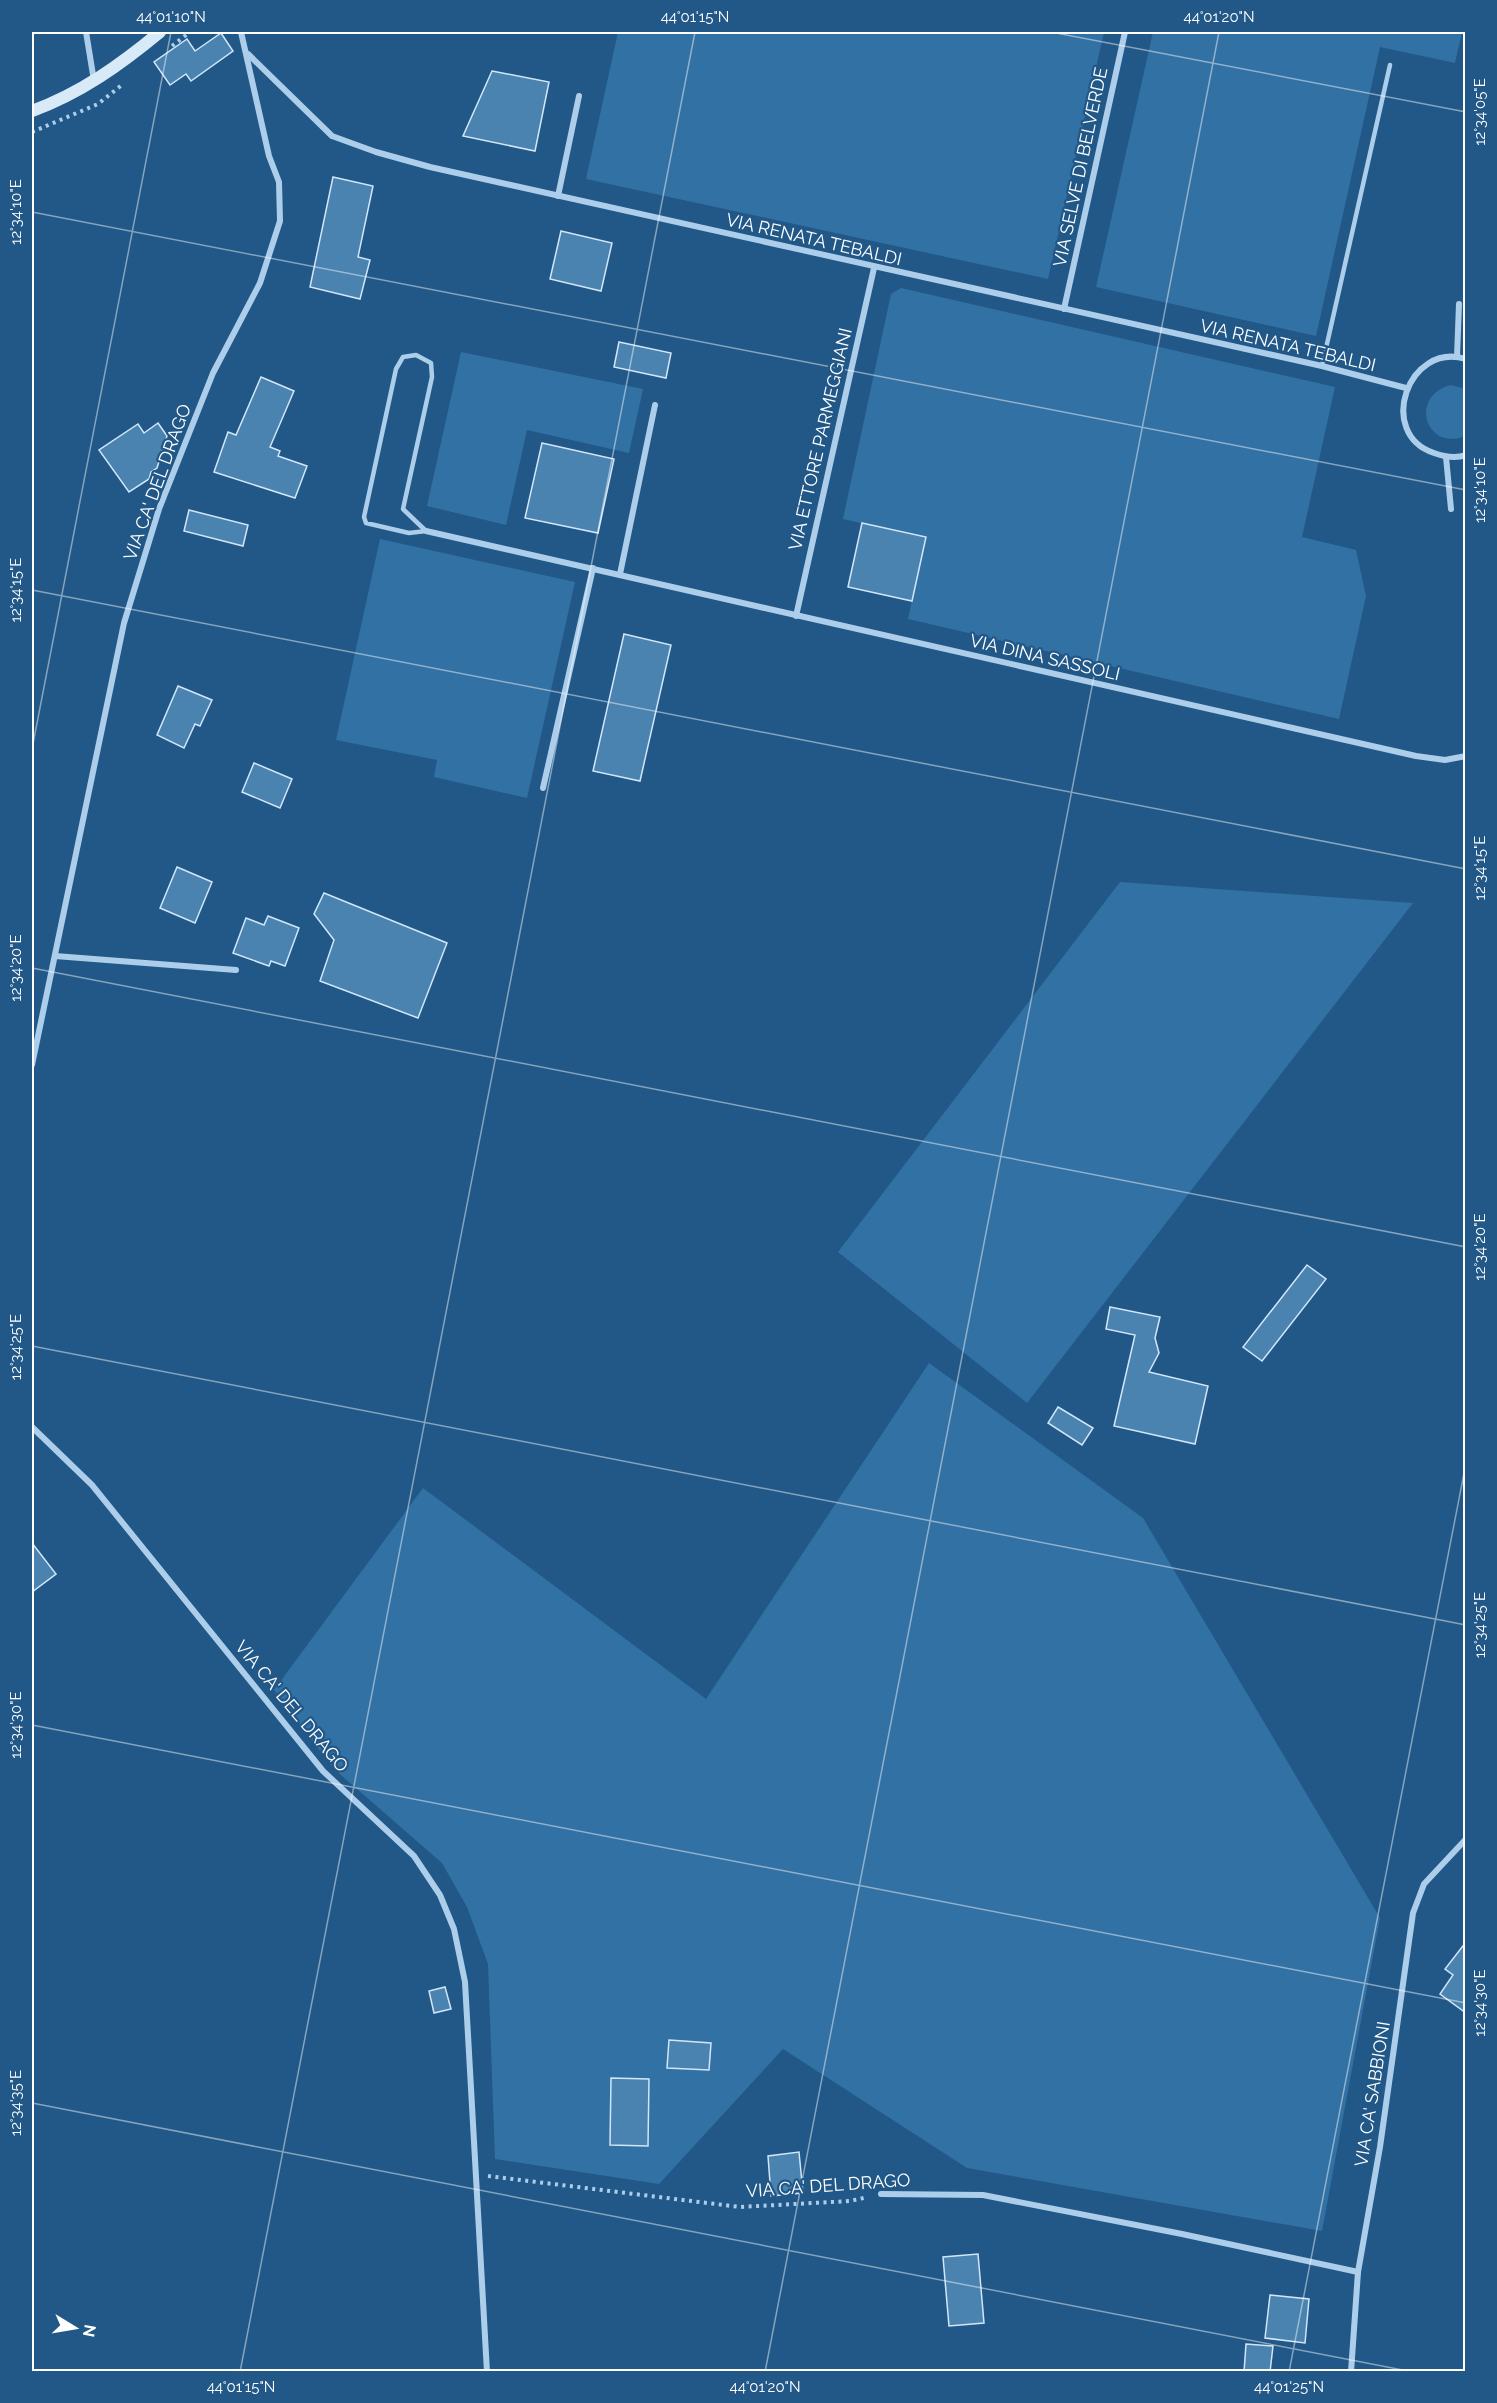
<svg xmlns="http://www.w3.org/2000/svg" width="1497" height="2403" font-family="Raleway,sans-serif">
<style>
.green{fill:#3271a4}
.building{fill:#4a82b0;stroke:#d1e6f8;stroke-width:1.5}
.lines{fill:none;stroke-linecap:round;stroke-linejoin:round}
.path{stroke:#adceea;stroke-width:4;stroke-dasharray:3 4.5;stroke-linecap:butt}
.lane{stroke:#adceea;stroke-width:4.5}
.street{stroke:#adceea;stroke-width:6}
.secondary{stroke:#d8e9f8;stroke-width:12}
.ticks{fill:none;stroke:#fff;stroke-width:1.5;stroke-opacity:0.45}
.labels{text-anchor:middle;dominant-baseline:central;stroke-width:4.5;stroke-linejoin:round;paint-order:stroke}
.street-label{font-size:18px;fill:#fff;stroke:#215888}
.neatline{fill:none;stroke:#fff;stroke-width:2}
.ticks-label{font-size:15px;text-anchor:middle;fill:#fff}
</style>
<rect width="100%" height="100%" fill="#215888"/>
<g class="green">
<polygon points="618,32 1104,32 1048,279 586,179"/>
<polygon points="1153,32 1462,32 1455,63 1380,47 1316,336 1096,287"/>
<polygon points="901,288 1335,387 1302,537 1356,550 1366,596 1339,719 908,619 925,538 843,519 891,294"/>
<polygon points="461,352 643,389 629,453 527,430 506,525 427,506"/>
<path d="M1451 385 1465 389V436C1426 452 1408 396 1451 385Z"/>
<polygon points="380,539 575,582 527,798 434,777 437,760 336,740"/>
<polygon points="1120,882 1413,903 1027,1403 838,1252"/>
<polygon points="929,1363 1143,1518 1380,1918 1322,2231 967,2168 783,2049 659,2184 495,2159 488,1964 467,1907 442,1863 334,1769 274,1690 423,1488 706,1699"/>
</g>
<g class="building">
<polygon points="221,33 233,51 191,81 186,74 170,85 154,62 187,39 195,51"/>
<polygon points="492,71 549,82 535,151 463,136"/>
<polygon points="333,177 373,186 358,257 370,260 360,299 310,287"/>
<polygon points="561,231 612,243 601,291 550,279"/>
<polygon points="619,342 671,353 666,378 614,367"/>
<polygon points="261,377 294,391 270,447 280,451 278,456 307,466 295,498 214,472 228,432 236,435"/>
<polygon points="158,423 167,436 157,468 151,472 149,479 129,492 99,450 138,424 144,433"/>
<polygon points="542,443 614,459 598,533 525,518"/>
<polygon points="189,510 248,525 243,546 184,531"/>
<polygon points="862,523 926,537 912,601 848,587"/>
<polygon points="624,634 671,645 640,781 593,771"/>
<polygon points="178,686 212,700 200,726 195,724 184,748 157,735"/>
<polygon points="254,763 292,779 280,808 242,792"/>
<polygon points="177,867 212,882 195,923 160,908"/>
<polygon points="324,893 447,943 418,1018 320,981 334,940 314,914"/>
<polygon points="268,916 299,928 285,966 271,961 269,966 233,953 246,918 264,925"/>
<polygon points="1307,1265 1326,1279 1262,1361 1243,1347"/>
<polygon points="1110,1307 1160,1317 1155,1338 1159,1353 1149,1372 1208,1386 1195,1444 1114,1426 1135,1335 1106,1329"/>
<polygon points="1058,1407 1093,1428 1082,1445 1048,1423"/>
<polygon points="32,1543 56,1574 32,1592"/>
<polygon points="1466,1942 1466,2013 1440,1994 1453,1975 1445,1969"/>
<polygon points="445,1987 451,2009 434,2013 429,1991"/>
<polygon points="669,2040 711,2043 709,2070 667,2068"/>
<polygon points="611,2078 649,2079 648,2146 610,2145"/>
<polygon points="799,2152 803,2193 771,2196 768,2156"/>
<polygon points="978,2254 984,2323 949,2326 943,2257"/>
<polygon points="1270,2295 1309,2299 1305,2343 1265,2338"/>
<polygon points="1246,2344 1273,2346 1270,2372 1244,2372"/>
</g>
<g class="lines">
<g class="path">
<polyline points="172,46 190,32"/>
<polyline points="32,132 98,104 123,84"/>
<polyline points="488,2176 740,2207 850,2201 868,2197"/>
</g>
<g class="lane">
<polygon points="416,355 431,363 432,377 403,509 426,531 409,533 366,523 364,517 396,369 403,357"/>
<polyline points="1322,366 1390,65"/>
</g>
<g class="street">
<polyline points="86,32 94,81"/>
<polyline points="248,54 332,136 376,152 430,167 1322,366 1406,388"/>
<polyline points="558,196 579,96"/>
<polyline points="1064,309 1125,32"/>
<polyline points="1457,357 1459,304"/>
<path d="M1466 359C1408 341 1376 434 1434 453 1445 457 1455 459 1466 455"/>
<polyline points="1446,457 1451,509"/>
<polyline points="426,531 1416,756 1445,760 1466,756"/>
<polyline points="620,574 655,405"/>
<polyline points="796,616 874,268"/>
<polyline points="543,788 593,568"/>
<polyline points="55,956 236,970"/>
<polyline points="32,1065 124,623 159,509 213,373 260,283 280,221 279,182 269,156 241,32"/>
<polyline points="32,1427 92,1485 323,1771 414,1856 440,1895 454,1929 465,1982 487,2372"/>
<polyline points="881,2194 983,2195 1182,2234 1358,2272"/>
<polyline points="1351,2372 1358,2272 1380,2147 1413,1913 1424,1884 1466,1839"/>
</g>
<path class="secondary" d="M32 111C81 93 120 65 160 32"/>
</g>
<path class="ticks" d="M1051 32 1466 112M32 212 1466 490M32 590 1466 869M32 749 171 32M32 968 1466 1247M32 1346 1466 1625M32 1725 1466 2003M32 2103 1413 2372M240 2372 695 32M765 2372 1219 32M1289 2372 1466 1463"/>
<g class="labels">
<g class="street-label">
<text transform="translate(1080 167) rotate(-78)">VIA SELVE DI BELVERDE</text>
<text transform="translate(814 239) rotate(13)">VIA RENATA TEBALDI</text>
<text transform="translate(1288 345) rotate(13)">VIA RENATA TEBALDI</text>
<text transform="translate(820 439) rotate(-77)">VIA ETTORE PARMEGGIANI</text>
<text transform="translate(157 482) rotate(-70)">VIA CA' DEL DRAGO</text>
<text transform="translate(1045 657) rotate(13)">VIA DINA SASSOLI</text>
<text transform="translate(292 1706) rotate(50)">VIA CA' DEL DRAGO</text>
<text transform="translate(1372 2094) rotate(-81)">VIA CA' SABBIONI</text>
<text transform="translate(828 2185) rotate(-4)">VIA CA' DEL DRAGO</text>
</g>
</g>
<rect width="1497" height="2403" fill="none" stroke="#215888" stroke-width="66"/>
<g transform="translate(75 2328) rotate(101)" stroke="#215888" stroke-width="4.5" paint-order="stroke">
<path d="M0-4.5L10 22L0 15L-10 22Z" fill="#ffffff"/>
<text y="-9" font-size="16" font-weight="bold" text-anchor="middle" fill="#ffffff">N</text>
</g>
<rect x="33" y="33" width="1431" height="2337" class="neatline"/>
<g class="ticks-label">
<text x="171" y="22">44°01'10"N</text>
<text x="695" y="22">44°01'15"N</text>
<text x="1219" y="22">44°01'20"N</text>
<text transform="translate(1480 112) rotate(-90)" y="5">12°34'05"E</text>
<text transform="translate(16 212) rotate(-90)" y="5">12°34'10"E</text>
<text transform="translate(1480 490) rotate(-90)" y="5">12°34'10"E</text>
<text transform="translate(16 590) rotate(-90)" y="5">12°34'15"E</text>
<text transform="translate(1480 868) rotate(-90)" y="5">12°34'15"E</text>
<text transform="translate(16 968) rotate(-90)" y="5">12°34'20"E</text>
<text transform="translate(1480 1247) rotate(-90)" y="5">12°34'20"E</text>
<text transform="translate(16 1347) rotate(-90)" y="5">12°34'25"E</text>
<text transform="translate(1480 1625) rotate(-90)" y="5">12°34'25"E</text>
<text transform="translate(16 1725) rotate(-90)" y="5">12°34'30"E</text>
<text transform="translate(1480 2003) rotate(-90)" y="5">12°34'30"E</text>
<text transform="translate(16 2103) rotate(-90)" y="5">12°34'35"E</text>
<text x="241" y="2392">44°01'15"N</text>
<text x="765" y="2392">44°01'20"N</text>
<text x="1289" y="2392">44°01'25"N</text>
</g>
</svg>
